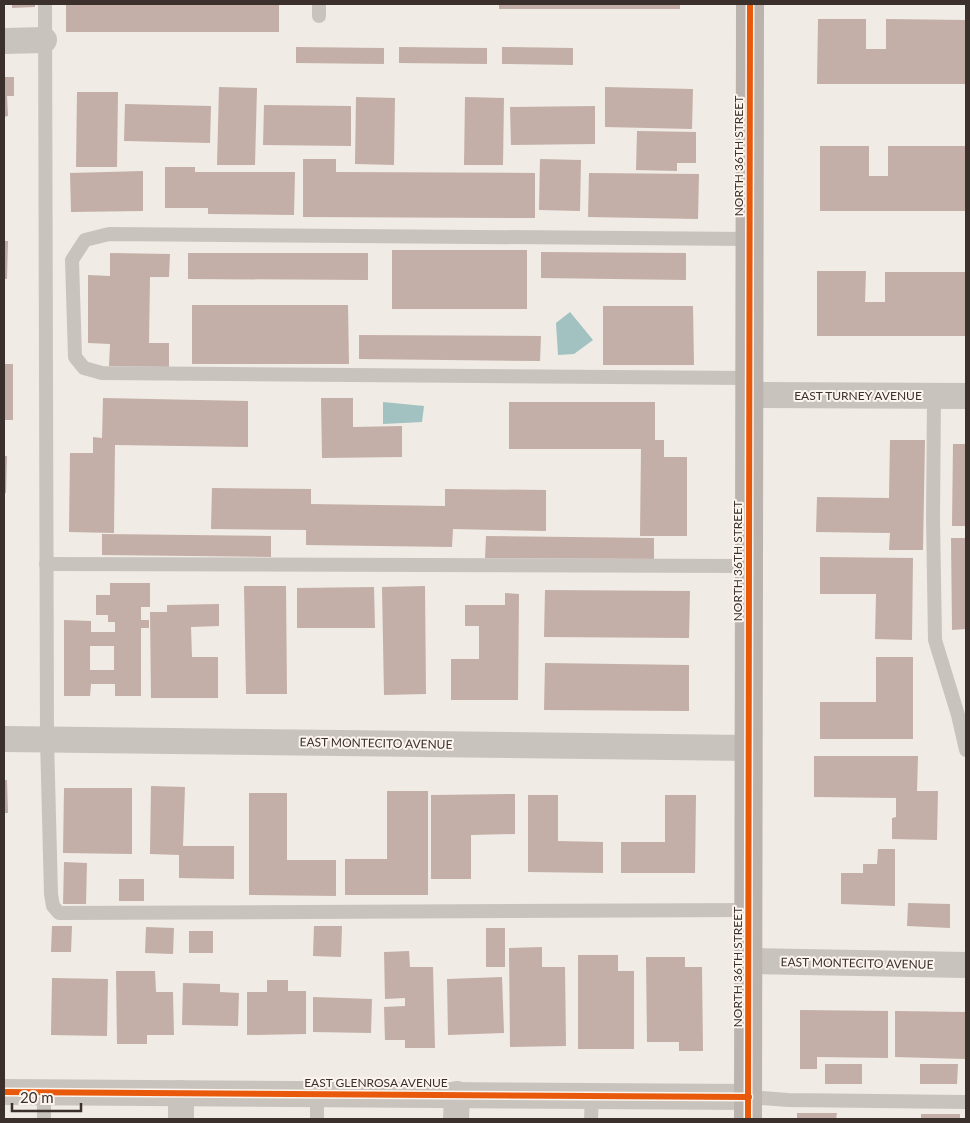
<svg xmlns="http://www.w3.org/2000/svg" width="970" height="1123" font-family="Lato,sans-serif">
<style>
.water{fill:#a1c2c1}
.building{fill:#c3afa7;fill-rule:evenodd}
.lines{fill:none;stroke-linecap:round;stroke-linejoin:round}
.service{stroke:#c9c3be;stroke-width:14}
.minor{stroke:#c9c3be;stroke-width:26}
.secondary{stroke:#bab3ae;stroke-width:28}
.cycleway-casing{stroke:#fbf5ee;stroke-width:9}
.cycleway{stroke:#e8590c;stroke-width:6}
.labels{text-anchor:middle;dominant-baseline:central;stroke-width:4;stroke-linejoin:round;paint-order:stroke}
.street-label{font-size:12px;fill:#3b302b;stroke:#fbf5ee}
</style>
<rect width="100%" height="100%" fill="#f0ebe5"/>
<g class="water">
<polygon points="570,312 593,340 574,354 558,355 556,323"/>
<polygon points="383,402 424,406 422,422 383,424"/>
</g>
<g class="building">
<polygon points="12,4 35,4 35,7 12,8"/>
<rect x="66" y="4" width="213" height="28"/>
<rect x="499" y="4" width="181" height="5"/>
<polygon points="818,19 866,19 866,49 886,49 886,19 966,20 966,84 817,84"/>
<polygon points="296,47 384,48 384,64 296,63"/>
<polygon points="399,47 487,48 487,64 399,63"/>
<polygon points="502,47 573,48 573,65 502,64"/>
<polygon points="4,77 14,77 14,96 7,96 8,116 4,117"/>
<polygon points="219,87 257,88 255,165 217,165"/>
<polygon points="605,87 693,89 692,129 605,127"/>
<polygon points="77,92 118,92 117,167 76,167"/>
<polygon points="356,97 395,98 394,165 355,164"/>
<polygon points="465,97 504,98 503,165 464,165"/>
<polygon points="125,104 211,106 210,143 124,141"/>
<polygon points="264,105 351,106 351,146 263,145"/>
<polygon points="595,106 595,144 511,145 510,107"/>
<polygon points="637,131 696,132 696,163 677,163 677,171 636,170"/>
<polygon points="820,146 869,146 869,176 888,176 888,146 966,146 966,211 820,211"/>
<polygon points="303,159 336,159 336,172 535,173 535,218 303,217"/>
<polygon points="540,159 581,160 580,211 539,210"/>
<polygon points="165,167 195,167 195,172 295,172 294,215 208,214 208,208 165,208"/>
<polygon points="143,171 143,211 71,212 70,173"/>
<polygon points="589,173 699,174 698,219 588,217"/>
<polygon points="4,241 8,241 7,279 4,279"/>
<rect x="392" y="250" width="135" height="59"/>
<polygon points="541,252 686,253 686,280 541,278"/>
<polygon points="110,253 170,254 169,277 150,277 149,343 169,343 169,367 109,366 110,344 88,343 88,275 110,276"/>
<polygon points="188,253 368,253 368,280 188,279"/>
<polygon points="817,271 866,271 865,302 885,302 885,272 966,272 966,336 817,336"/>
<polygon points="192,305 348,305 349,364 192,364"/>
<polygon points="603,306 693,306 694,365 603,365"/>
<polygon points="359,335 541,336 540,361 359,359"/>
<rect x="4" y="364" width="9" height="56"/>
<polygon points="103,398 248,401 248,447 115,445 114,533 69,532 70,453 93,453 93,437 102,438"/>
<polygon points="321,398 353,398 353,427 402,426 402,457 322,458"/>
<polygon points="509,402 655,402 655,440 664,440 664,457 687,457 687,536 640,536 641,449 509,449"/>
<polygon points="890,440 925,440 923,550 889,550 890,533 816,532 817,497 889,498"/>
<polygon points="953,444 966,444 966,526 952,526"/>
<polygon points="4,456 7,456 6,493 4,493"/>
<polygon points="212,488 311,489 311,504 445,506 445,489 546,490 546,531 453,529 452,547 306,545 306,530 211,529"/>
<polygon points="102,534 271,536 271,557 102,555"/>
<polygon points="486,536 654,538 654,559 485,558"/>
<polygon points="951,538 966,538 966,629 952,630"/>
<polygon points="820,557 913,558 912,640 875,639 876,594 820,594"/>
<path d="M110 583H150V607H141V620H149V628H141V696H115V684H91L90 696H64V620L91 621V632H115V622H108V615H96V595H110ZM90 646H114V670H90Z"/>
<polygon points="244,586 286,586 287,694 246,694"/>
<polygon points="425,586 426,694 384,695 382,587"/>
<polygon points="374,587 375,628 297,628 297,588"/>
<polygon points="545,590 690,591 689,638 544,637"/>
<polygon points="505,593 519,594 518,700 451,700 451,659 479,659 479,626 465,626 465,605 505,605"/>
<polygon points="219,604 219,626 191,627 192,657 218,657 218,698 151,698 150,612 167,612 167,605"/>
<polygon points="876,657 913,657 913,739 820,739 820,702 876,702"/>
<polygon points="545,663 689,665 689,711 544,710"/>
<polygon points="814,756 918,756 917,791 938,791 937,840 892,839 892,818 896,817 896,798 814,797"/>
<polygon points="4,780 7,780 8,813 4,813"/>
<polygon points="151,786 185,787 183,846 234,846 234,879 179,878 179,855 150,854"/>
<polygon points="64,788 132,788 132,854 63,853"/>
<polygon points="387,791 428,791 428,895 345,895 345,859 387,859"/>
<polygon points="249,793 287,793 287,860 336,860 336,896 249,895"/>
<polygon points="515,794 515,834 471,835 471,879 431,879 431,795"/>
<polygon points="528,795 558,795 558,841 603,842 603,873 528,872"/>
<polygon points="665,795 696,795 695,873 621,873 621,842 665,842"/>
<polygon points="878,849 895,849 895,906 841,904 841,873 863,873 863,864 877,864"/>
<polygon points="64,862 87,863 86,904 63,904"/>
<rect x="119" y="879" width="25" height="22"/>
<polygon points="908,903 950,904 950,928 907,926"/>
<polygon points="52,926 72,926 71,952 51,952"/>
<polygon points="314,926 342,926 341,957 313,956"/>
<polygon points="146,927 174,928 173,954 145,953"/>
<rect x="486" y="928" width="19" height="39"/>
<rect x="189" y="931" width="24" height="22"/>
<polygon points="542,947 542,967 565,967 566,1046 510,1047 509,948"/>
<polygon points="409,951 410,967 433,967 435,1048 405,1048 405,1040 385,1040 384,1007 405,1006 405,998 385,999 384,952"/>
<polygon points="578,955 618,955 618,971 634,971 634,1049 578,1049"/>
<polygon points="646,957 685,957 685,967 702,967 703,1051 679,1051 679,1042 647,1042"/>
<polygon points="116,971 155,971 156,992 173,992 174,1035 147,1035 147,1044 117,1044"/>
<polygon points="502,977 504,1033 448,1035 447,979"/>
<polygon points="52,978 108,979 107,1036 51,1035"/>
<polygon points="267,980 288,980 288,991 306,991 306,1034 247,1035 247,992 267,992"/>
<polygon points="183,983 220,984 220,992 239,993 238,1026 182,1025"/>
<polygon points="313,997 372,999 371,1033 313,1032"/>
<polygon points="800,1010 888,1011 888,1058 817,1057 817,1069 800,1069"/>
<polygon points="895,1011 966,1012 966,1059 895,1057"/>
<rect x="825" y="1064" width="37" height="20"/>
<polygon points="920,1064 958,1064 957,1084 920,1084"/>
<polygon points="797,1113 837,1113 836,1119 797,1119"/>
<rect x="921" y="1114" width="39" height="5"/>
</g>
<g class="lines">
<g class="service">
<polyline points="45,4 47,739 51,894 53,906 59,913 749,910"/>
<polyline points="319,16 319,4"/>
<polyline points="749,239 109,234 85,240 72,260 75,357 84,368 102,373 749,378"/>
<polyline points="934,395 933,518 935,640 958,715 966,750"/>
<polyline points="46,564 749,566"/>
<polyline points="749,1097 788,1100 966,1102"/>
<polyline points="44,1119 44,1092"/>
<polyline points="317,1119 317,1093"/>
<polyline points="591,1119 592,1095"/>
</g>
<g class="minor">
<polyline points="4,41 44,40"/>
<polyline points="749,395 966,396"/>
<polyline points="4,739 748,748"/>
<polyline points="749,961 966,965"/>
<polyline points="4,1092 749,1097"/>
<polyline points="181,1119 181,1093"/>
<polyline points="456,1119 457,1094"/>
</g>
<polyline class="secondary" points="748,1119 750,4"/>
<defs>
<g id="cycleway">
<polyline points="4,1092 749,1097"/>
<polyline points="748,1119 750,4"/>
</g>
</defs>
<use href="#cycleway" class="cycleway-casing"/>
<use href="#cycleway" class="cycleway"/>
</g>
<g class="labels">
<g class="street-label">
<text transform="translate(738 156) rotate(-90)">NORTH 36TH STREET</text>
<text x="858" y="395">EAST TURNEY AVENUE</text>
<text transform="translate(737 561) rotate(-90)">NORTH 36TH STREET</text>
<text transform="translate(376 743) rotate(1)">EAST MONTECITO AVENUE</text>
<text transform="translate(857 963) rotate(1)">EAST MONTECITO AVENUE</text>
<text transform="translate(737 967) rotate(-90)">NORTH 36TH STREET</text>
<text x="376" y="1082">EAST GLENROSA AVENUE</text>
</g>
</g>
<rect width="970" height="1123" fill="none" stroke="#3b302b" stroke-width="10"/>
<path d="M12 1103v8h69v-8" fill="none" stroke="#3b302b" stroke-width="2.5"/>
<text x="20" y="1103" font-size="15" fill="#3b302b" stroke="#fbf5ee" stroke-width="4" paint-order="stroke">20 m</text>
</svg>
